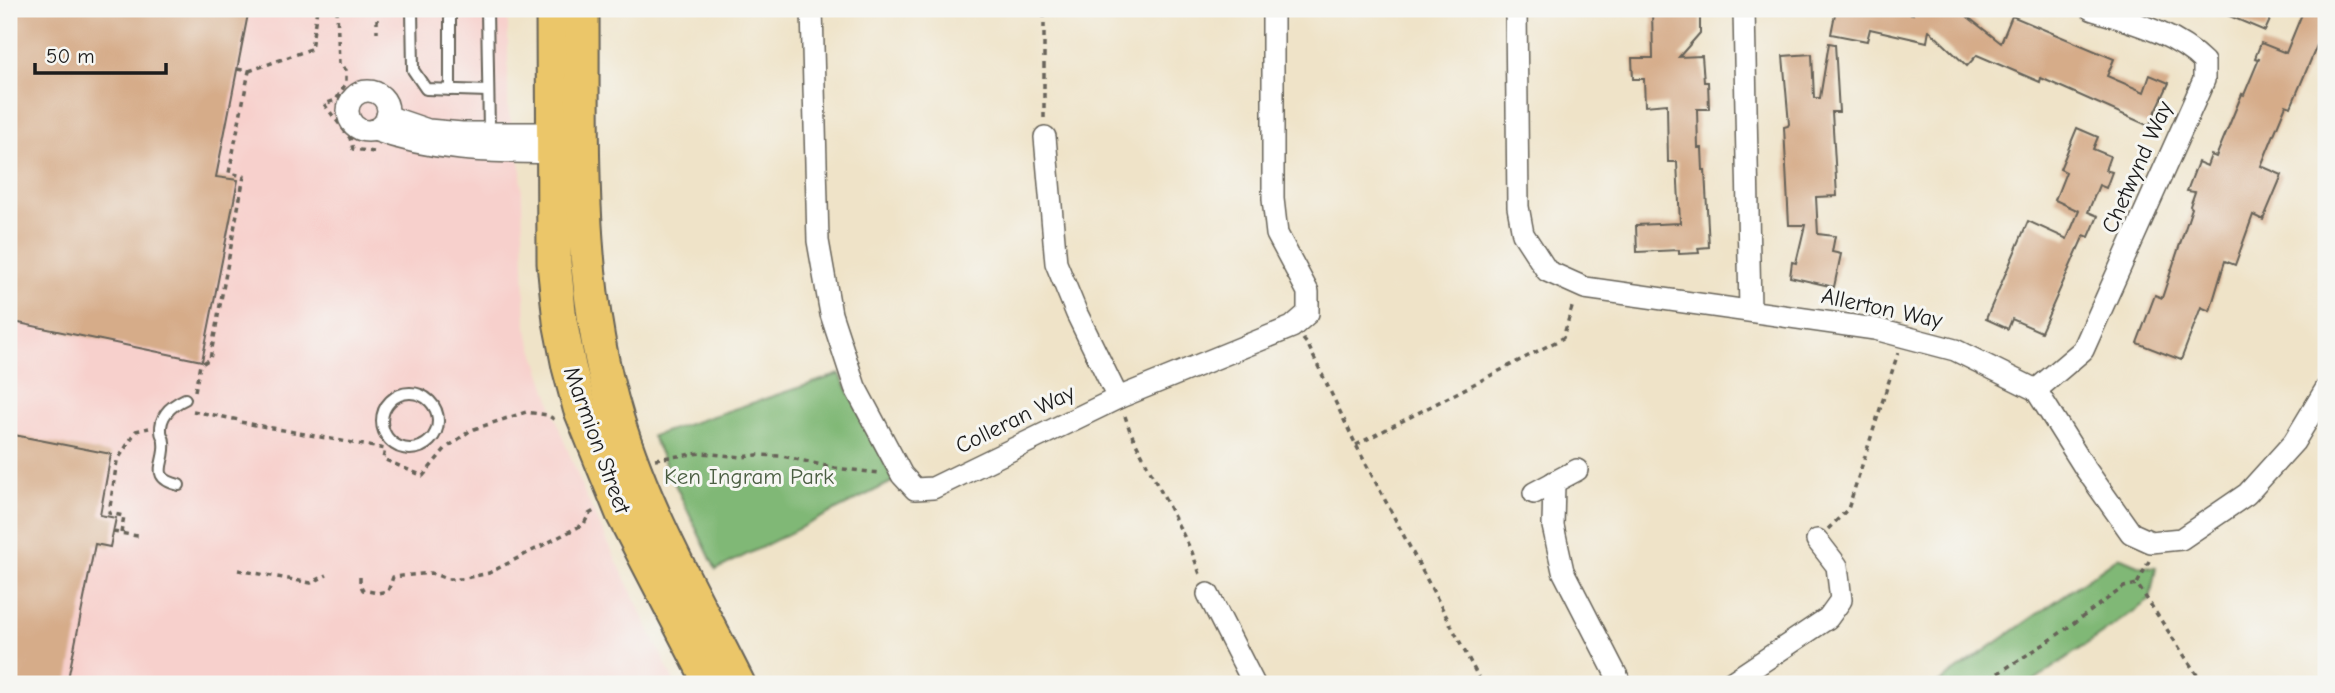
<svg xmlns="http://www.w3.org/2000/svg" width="2335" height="693" font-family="'Comic Neue',sans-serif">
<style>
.built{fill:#f7d0cc}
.forest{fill:#80b876;stroke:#4e6a49;stroke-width:2}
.building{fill:#d6ac89}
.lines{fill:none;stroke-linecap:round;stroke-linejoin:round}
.lane-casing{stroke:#666258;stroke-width:14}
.street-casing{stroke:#666258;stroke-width:24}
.primary-casing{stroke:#666258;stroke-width:37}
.path{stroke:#666258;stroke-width:3.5;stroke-dasharray:5 5;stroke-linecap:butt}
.lane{stroke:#fff;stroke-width:10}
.street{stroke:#fff;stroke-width:21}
.primary{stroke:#ebc669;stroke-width:33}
.labels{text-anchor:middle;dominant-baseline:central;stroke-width:6;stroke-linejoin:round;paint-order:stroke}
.street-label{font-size:23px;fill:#1c1c1c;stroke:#f6f6f2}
.park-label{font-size:23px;fill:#4b5e42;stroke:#f6f6f2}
</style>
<rect width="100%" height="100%" fill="#f6f6f2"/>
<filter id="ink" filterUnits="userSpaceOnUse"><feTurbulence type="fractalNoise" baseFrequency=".0143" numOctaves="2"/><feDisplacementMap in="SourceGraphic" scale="14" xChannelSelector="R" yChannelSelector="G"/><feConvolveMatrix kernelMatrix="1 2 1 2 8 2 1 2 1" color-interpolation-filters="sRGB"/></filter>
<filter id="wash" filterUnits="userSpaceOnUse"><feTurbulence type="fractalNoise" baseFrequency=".00686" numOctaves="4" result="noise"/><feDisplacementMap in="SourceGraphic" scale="28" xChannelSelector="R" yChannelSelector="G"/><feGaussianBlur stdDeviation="1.57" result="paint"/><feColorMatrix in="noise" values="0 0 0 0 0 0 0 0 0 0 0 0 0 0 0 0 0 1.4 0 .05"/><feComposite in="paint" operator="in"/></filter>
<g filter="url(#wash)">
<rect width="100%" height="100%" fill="#efe3c8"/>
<polygon class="built" points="9,9 508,9 508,108 521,167 526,327 561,433 586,496 675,684 9,684"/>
<g class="forest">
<polygon points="840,374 894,481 716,570 652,436"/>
<polygon points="2119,557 2140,566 2156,567 2150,600 2029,684 1937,684"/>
</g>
<g id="blocks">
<g class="building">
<polygon points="9,9 249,9 216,177 238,180 202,361 9,321"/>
<polygon points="1652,9 1700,9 1700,33 1679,57 1702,56 1704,82 1708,82 1709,109 1697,109 1698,148 1702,148 1703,170 1705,170 1709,247 1698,248 1699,253 1679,254 1679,250 1637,252 1636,225 1680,223 1677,162 1668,162 1667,104 1645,106 1644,79 1633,79 1632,58 1653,58"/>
<polygon points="1836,9 1890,9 1913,14 1914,9 1974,9 1968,17 2001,43 2012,16 2114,59 2107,76 2144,92 2150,75 2169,83 2149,126 2041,78 2040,82 1977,55 1967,66 1929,30 1927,42 1870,29 1867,41 1831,34"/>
<polygon points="2213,9 2275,9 2265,31"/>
<polygon points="2304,9 2326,9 2326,24 2291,107 2286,105 2261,166 2282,175 2263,220 2253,215 2235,265 2225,261 2210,311 2201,307 2181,360 2137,343 2155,295 2162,298 2192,208 2190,206 2195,192 2187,191 2198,162 2207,166 2211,155 2216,157 2242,94 2244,95 2259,59 2255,58 2261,43 2286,53"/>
<polygon points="1829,43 1835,44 1839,112 1832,112 1837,196 1816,197 1818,234 1835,236 1832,252 1841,254 1834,287 1790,277 1792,262 1796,263 1805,225 1789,225 1784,127 1788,126 1789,124 1783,56 1812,54 1814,98 1820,98"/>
<polygon points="2077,128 2098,137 2093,149 2110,156 2105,170 2112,172 2106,188 2099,185 2088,212 2098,216 2089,237 2084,235 2041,332 2012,319 2008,329 1986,319 2028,221 2067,239 2079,211 2055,200 2066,172 2060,169"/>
<polygon points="9,434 111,454 100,515 116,518 110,547 95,544 67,684 9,684"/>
</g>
</g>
</g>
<g filter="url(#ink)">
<use href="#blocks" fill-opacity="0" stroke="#666258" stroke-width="2"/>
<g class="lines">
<defs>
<g id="lane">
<polyline points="412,9 413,70 426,89 488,91"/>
<polyline points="487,9 489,132"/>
<polyline points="450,90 450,9"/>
<circle cx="410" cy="421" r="28"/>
<path d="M179 485C147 477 167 463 164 442 164 437 161 436 161 431 160 415 172 405 185 399"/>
</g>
<g id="street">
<polyline points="812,9 818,241 831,314 855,387 902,475 915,489 933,488 1118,398 1292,327 1308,313 1308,292 1277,234 1273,199 1273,9"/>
<polyline points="1516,9 1518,207 1523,234 1547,271 1585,288 1875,329 1955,350 2036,390 2085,468 2131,533 2151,542 2181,539 2247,494 2294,442 2326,389"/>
<polyline points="1744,9 1750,310"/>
<circle cx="368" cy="111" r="20"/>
<polyline points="387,116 428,130 462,133 564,133"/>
<path d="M374 130C436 153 500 152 566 153"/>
<polyline points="1045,137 1056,263 1077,314 1118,398"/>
<path d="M2036 390 2083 350 2204 80V62C2174 32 2130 22 2091 9"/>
<polyline points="1554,482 1553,526 1563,571 1621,684"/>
<polyline points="1534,493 1577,470"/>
<polyline points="1208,594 1254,684"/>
<polyline points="1729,684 1828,618 1841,600 1837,566 1817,540"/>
</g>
<g id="primary">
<polyline points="553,9 554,263 560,321 569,367 580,408 623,514 711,684"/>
<path d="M582 9C583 147 576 286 617 419 645 512 695 598 738 684"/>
</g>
</defs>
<use href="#lane" class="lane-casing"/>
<use href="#street" class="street-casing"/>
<use href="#primary" class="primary-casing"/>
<g class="path">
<polyline points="337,9 339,64 346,70 346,83 336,100 324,104 350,138 353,149 374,152"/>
<polyline points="377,9 377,32"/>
<polyline points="249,71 311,49 317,9"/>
<polyline points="1044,118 1044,9"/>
<polyline points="1303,339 1308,345 1356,445 1482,684"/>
<polyline points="195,391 200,365 210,359 244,176 229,173 249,71 237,69"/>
<polyline points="193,411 239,420 240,422 385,449 383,459 423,476 445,449 471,430 526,412 547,415 557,421"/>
<polyline points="1125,416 1130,431 1192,552 1201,577"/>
<polyline points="1356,445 1563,338 1573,304"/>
<polyline points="655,459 701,453 743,457 757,455 782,456 835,468 879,473"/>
<polyline points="1828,529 1848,509 1898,353"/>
<polyline points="113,532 138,536"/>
<polyline points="121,533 124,516 109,513 117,461 136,431 149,428"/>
<polyline points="2149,561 2137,584 2203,684"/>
<polyline points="238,570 311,583 327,575"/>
<polyline points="360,577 360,584 363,590 378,593 388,591 393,577 431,573 447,579 461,579 489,573 584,524 589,514 594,511"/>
<polyline points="1981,684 2049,641 2124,587 2137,584"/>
</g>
<use href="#lane" class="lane"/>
<use href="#street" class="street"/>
<use href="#primary" class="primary"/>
</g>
</g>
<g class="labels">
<g class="street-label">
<text transform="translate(2137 167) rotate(-66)">Chetwynd Way</text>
<text transform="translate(1882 308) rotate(12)">Allerton Way</text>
<text transform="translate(1015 419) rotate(-26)">Colleran Way</text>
<text transform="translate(597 440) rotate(70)">Marmion Street</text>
</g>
<g class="park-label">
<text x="749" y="476">Ken Ingram Park</text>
</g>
</g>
<rect width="2335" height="693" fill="none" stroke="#f6f6f2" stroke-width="35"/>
<path d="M35 63v10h131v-10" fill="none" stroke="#1c1c1c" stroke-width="3.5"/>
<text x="46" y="63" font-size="21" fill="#1c1c1c" stroke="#f6f6f2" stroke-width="5" paint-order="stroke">50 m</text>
</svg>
